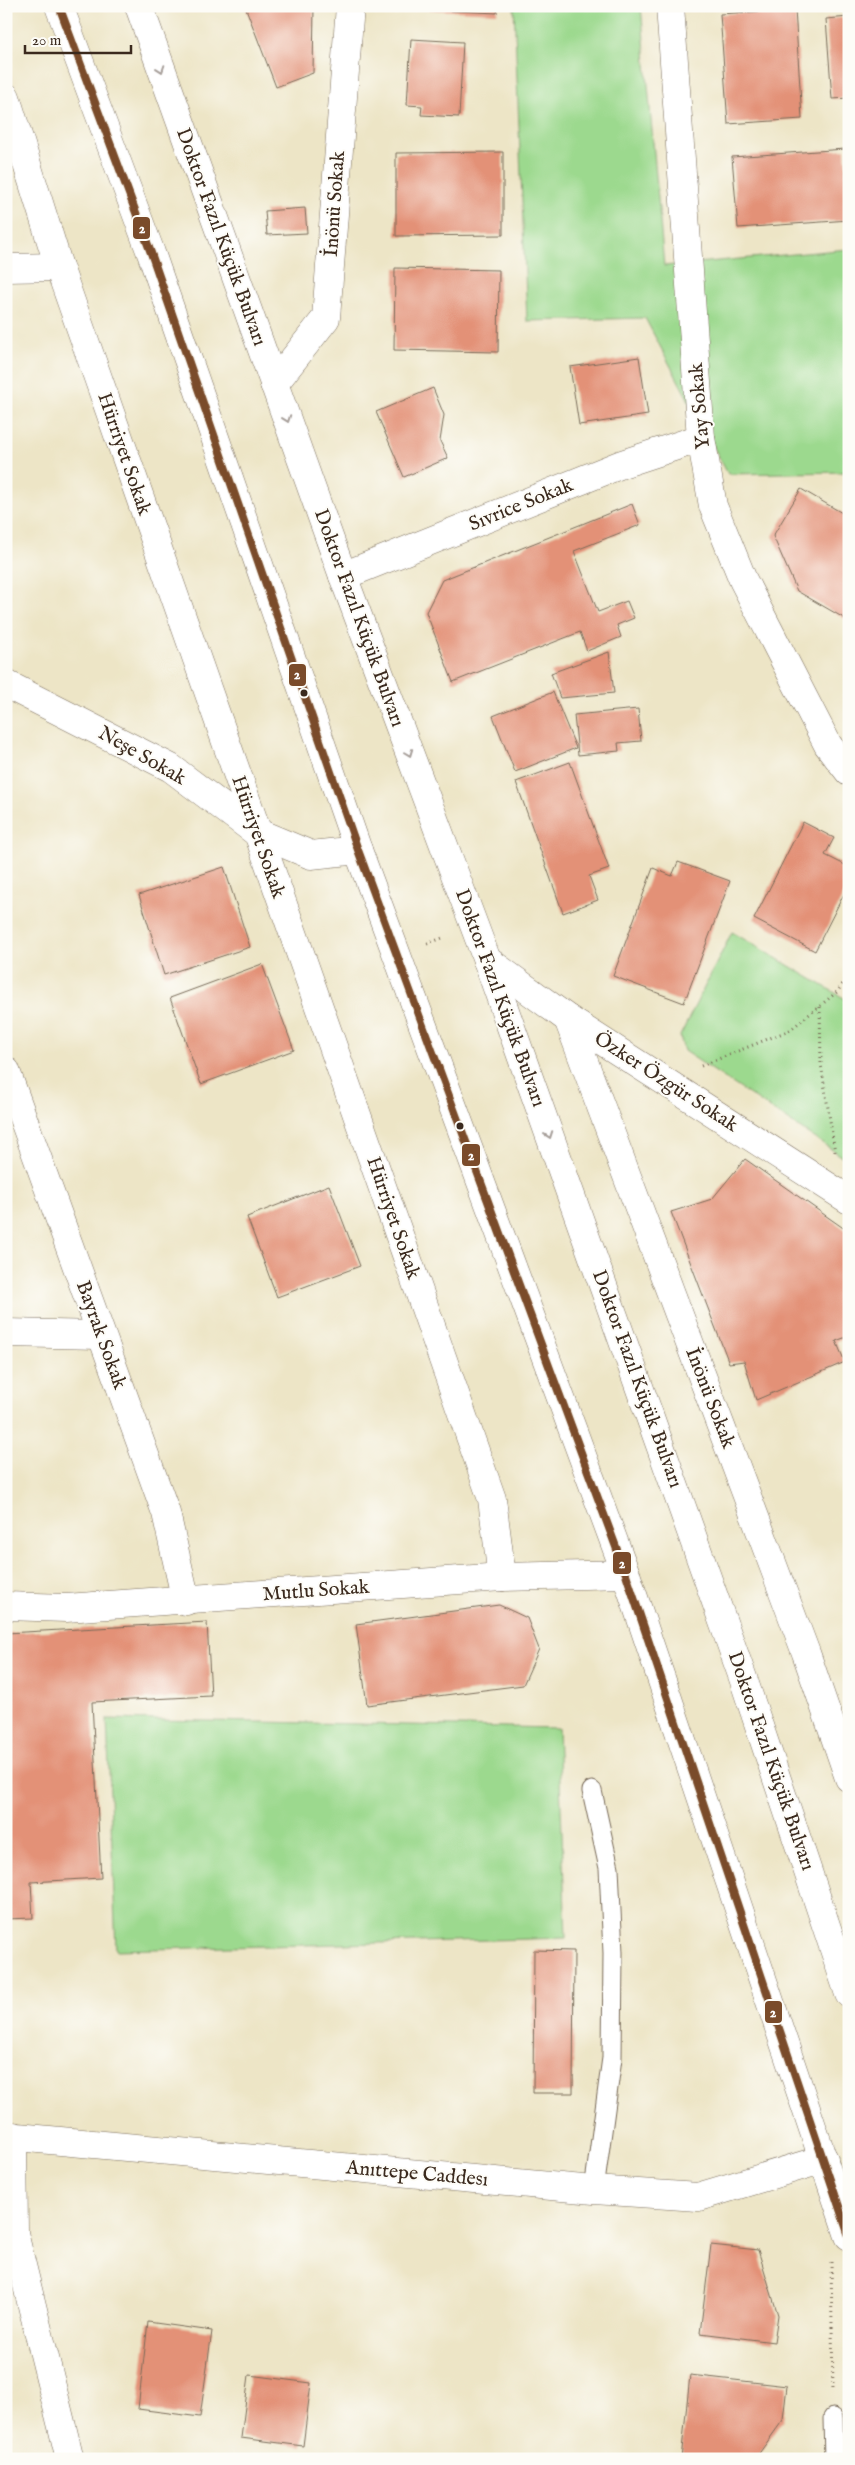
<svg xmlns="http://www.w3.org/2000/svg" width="855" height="2465" font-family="'IM FELL English',serif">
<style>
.green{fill:#9cd98e;stroke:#6c8256}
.building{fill:#e39177}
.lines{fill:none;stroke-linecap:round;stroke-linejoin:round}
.lane-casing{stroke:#796b59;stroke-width:21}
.street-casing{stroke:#796b59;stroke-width:29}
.highway-casing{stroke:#796b59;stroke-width:29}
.path{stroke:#796b59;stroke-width:3;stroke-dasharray:1 4;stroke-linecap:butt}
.lane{stroke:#fff;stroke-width:19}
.street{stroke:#fff;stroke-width:28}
.highway{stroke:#fff;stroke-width:28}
.bus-1-casing{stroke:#fdfcf7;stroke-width:11}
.bus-1{stroke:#7a4b2a;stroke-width:8}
.oneway{stroke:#a79f9a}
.bus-dot{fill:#3b2a1e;stroke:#fdfcf7;stroke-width:2}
.labels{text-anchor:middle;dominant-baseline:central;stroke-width:4;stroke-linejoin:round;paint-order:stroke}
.street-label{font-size:20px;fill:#3b2a1e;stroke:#fdfcf7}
.line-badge{stroke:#fdfcf7;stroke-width:2}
.badge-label{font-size:14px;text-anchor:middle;font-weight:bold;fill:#fff}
</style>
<rect width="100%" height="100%" fill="#fdfcf7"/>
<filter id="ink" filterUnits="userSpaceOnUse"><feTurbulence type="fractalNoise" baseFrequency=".02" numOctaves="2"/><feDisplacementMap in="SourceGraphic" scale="10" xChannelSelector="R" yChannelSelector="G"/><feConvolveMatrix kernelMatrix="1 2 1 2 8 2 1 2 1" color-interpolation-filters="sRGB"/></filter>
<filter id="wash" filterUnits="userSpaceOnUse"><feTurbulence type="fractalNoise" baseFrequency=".0096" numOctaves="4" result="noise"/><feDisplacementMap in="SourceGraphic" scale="20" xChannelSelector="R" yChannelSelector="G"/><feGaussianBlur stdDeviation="1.12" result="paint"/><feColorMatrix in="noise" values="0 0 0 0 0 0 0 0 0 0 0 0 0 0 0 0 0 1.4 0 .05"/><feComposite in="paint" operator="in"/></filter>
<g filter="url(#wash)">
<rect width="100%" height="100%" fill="#ede5c6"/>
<g class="green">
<polygon points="514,6 641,6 664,266 849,249 849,472 728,474 645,318 527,321"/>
<polygon points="732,932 849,1001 849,1161 684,1051 680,1036"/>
<polygon points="107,1719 558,1728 566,1938 116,1950"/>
</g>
<g id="blocks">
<g class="building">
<polygon points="245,6 314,6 313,73 276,87"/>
<polygon points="414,6 498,6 497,13 414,9"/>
<polygon points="795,9 802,119 728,124 720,14"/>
<polygon points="849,17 849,98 832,99 826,19"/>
<polygon points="411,39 463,42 459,117 421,115 422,106 407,105"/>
<polygon points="845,149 849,220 738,228 732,157"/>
<polygon points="503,152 503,235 396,236 396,153"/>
<polygon points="305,208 307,233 267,235 265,211"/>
<polygon points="395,268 499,270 498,352 394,350"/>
<polygon points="639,357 648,415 579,425 570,367"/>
<polygon points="433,388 444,415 440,441 448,458 404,477 376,412"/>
<polygon points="801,489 849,517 849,621 797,591 773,536"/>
<polygon points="632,504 640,525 574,551 598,612 627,601 634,618 617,625 621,637 587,651 580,632 453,682 426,612 442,580"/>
<polygon points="609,652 614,693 560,698 551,673"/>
<polygon points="553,692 576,748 515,772 493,716"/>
<polygon points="638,709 641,741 618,743 619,751 578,755 574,715"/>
<polygon points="570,762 609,869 589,876 598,900 563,913 516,782"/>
<polygon points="803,822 834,838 825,855 849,867 849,884 815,951 754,919"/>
<polygon points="678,862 730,881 684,1003 613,976 653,868 672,876"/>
<polygon points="224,867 250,947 164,975 139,895"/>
<polygon points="262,964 294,1050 201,1084 170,998"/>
<polygon points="745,1159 849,1232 849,1336 836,1341 845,1362 756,1400 744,1361 729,1363 671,1212 712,1199"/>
<polygon points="329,1185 360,1266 277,1297 247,1217"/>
<polygon points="499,1605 527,1618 539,1649 523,1685 367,1705 356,1624"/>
<polygon points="207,1622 211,1696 92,1702 101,1878 31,1882 33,1918 6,1919 6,1633"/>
<polygon points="534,1950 574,1951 573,2093 533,2093"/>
<polygon points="711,2245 758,2250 778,2315 774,2342 700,2333"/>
<polygon points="148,2322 212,2331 200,2417 138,2409"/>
<polygon points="249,2375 311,2383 303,2446 241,2438"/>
<polygon points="690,2375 787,2386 783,2420 755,2459 681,2459"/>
</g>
</g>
</g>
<g filter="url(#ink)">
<use href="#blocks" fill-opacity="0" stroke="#796b59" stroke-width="1"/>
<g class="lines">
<defs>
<g id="lane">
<polyline points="592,1791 609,1868 613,1953 612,2058 594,2190"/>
<polyline points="833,2418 834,2459"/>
</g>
<g id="street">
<polyline points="670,6 701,438 713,506 743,580 828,745 849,772"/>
<polyline points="6,97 59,267 492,1499 502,1577"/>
<polyline points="6,268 59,267"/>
<polyline points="274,384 326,318 350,6"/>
<polyline points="343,576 622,464 701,438"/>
<polyline points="6,684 171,768 256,832 311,855 358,850"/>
<polyline points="487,960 568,1019 849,1200"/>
<polyline points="568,1019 806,1653 849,1778"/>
<polyline points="6,1071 166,1513 186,1601"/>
<polyline points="6,1333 100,1335"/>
<polyline points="6,1606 66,1608 502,1577 626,1574"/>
<polyline points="6,2136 594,2190 698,2197 824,2159"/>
<polyline points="13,2136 14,2233 70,2459"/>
</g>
<g id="highway">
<polyline points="59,6 151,253 358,850 626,1574 849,2236"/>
<polyline points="139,6 343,576 487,960 743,1678 849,1994"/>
</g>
</defs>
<use href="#lane" class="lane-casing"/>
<use href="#street" class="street-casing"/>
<use href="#highway" class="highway-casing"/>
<g class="path">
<polyline points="427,944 445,937"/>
<polyline points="820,1007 821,1064 835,1152"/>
<polyline points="701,1066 790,1030 837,992 849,975"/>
<polyline points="831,2262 833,2390"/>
</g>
<use href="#lane" class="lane"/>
<use href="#street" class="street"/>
<use href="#highway" class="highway"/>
<defs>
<polyline id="bus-1" points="59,6 151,253 358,850 626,1574 849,2236"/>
</defs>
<use href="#bus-1" class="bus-1-casing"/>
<use href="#bus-1" class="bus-1"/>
</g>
<defs><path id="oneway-chevron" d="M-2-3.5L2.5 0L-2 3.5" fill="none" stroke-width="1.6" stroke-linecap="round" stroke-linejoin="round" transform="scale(1.25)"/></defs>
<g class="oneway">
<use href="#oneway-chevron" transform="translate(161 69) rotate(71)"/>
<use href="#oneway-chevron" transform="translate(287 419) rotate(70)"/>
<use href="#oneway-chevron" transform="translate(409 753) rotate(69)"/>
<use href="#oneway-chevron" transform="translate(549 1135) rotate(70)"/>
</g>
</g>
<g class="bus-dot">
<circle cx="304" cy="693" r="4.5"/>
<circle cx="460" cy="1126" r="4.5"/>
</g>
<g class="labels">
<g class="street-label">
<text transform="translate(335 204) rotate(-86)">İnönü Sokak</text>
<text transform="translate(221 237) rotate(70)">Doktor Fazıl Küçük Bulvarı</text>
<text transform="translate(700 406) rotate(-95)">Yay Sokak</text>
<text transform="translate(124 454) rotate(71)">Hürriyet Sokak</text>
<text transform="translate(521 505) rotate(-22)">Sıvrice Sokak</text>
<text transform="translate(359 618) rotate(70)">Doktor Fazıl Küçük Bulvarı</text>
<text transform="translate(142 756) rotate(30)">Neşe Sokak</text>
<text transform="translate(258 837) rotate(71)">Hürriyet Sokak</text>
<text transform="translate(500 998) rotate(70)">Doktor Fazıl Küçük Bulvarı</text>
<text transform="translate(666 1082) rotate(33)">Özker Özgür Sokak</text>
<text transform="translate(393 1218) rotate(71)">Hürriyet Sokak</text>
<text transform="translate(101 1335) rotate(70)">Bayrak Sokak</text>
<text transform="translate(637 1379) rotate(70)">Doktor Fazıl Küçük Bulvarı</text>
<text transform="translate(710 1398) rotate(69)">İnönü Sokak</text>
<text transform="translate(316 1591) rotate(-4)">Mutlu Sokak</text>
<text transform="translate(771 1761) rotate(71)">Doktor Fazıl Küçük Bulvarı</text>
<text transform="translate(417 2174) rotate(5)">Anıttepe Caddesı</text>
</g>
</g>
<g class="line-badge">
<rect x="132" y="216" width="19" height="24" rx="5" fill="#7a4b2a"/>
<rect x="288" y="663" width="19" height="24" rx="5" fill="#7a4b2a"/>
<rect x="461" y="1143" width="20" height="24" rx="5" fill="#7a4b2a"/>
<rect x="612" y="1551" width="20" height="24" rx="5" fill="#7a4b2a"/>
<rect x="764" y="2000" width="19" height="24" rx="5" fill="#7a4b2a"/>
</g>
<g class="badge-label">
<text x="142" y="233">2</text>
<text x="297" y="679">2</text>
<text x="471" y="1160">2</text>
<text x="622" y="1568">2</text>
<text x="773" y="2017">2</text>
</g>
<rect width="855" height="2465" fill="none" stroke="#fdfcf7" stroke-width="25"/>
<path d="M25 45v8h106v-8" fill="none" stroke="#3b2a1e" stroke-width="2.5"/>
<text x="32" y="45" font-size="15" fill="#3b2a1e" stroke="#fdfcf7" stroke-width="4" paint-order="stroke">20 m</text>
</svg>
